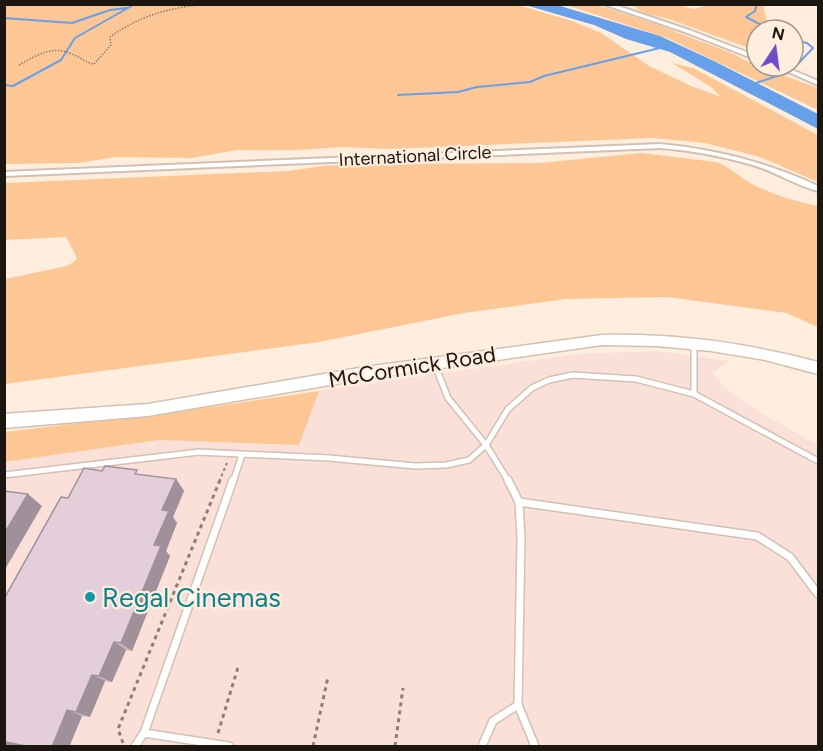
<svg xmlns="http://www.w3.org/2000/svg" width="823" height="751" font-family="Figtree,sans-serif">
<style>
.commercial{fill:#fae0d9}
.green{fill:#fdc795}
.water{fill:#67a0ea}
.lines{fill:none;stroke-linecap:round;stroke-linejoin:round}
.stream{stroke:#67a0ea;stroke-width:2}
.lane-far1-casing{stroke:#d2c1b2;stroke-width:8}
.lane-casing{stroke:#d2c1b2;stroke-width:10}
.street-casing{stroke:#d2c1b2;stroke-width:4}
.secondary-casing{stroke:#d2c1b2;stroke-width:3}
.path-far2{stroke:#8c8075;stroke-width:1.5;stroke-dasharray:1.5 1.5;stroke-linecap:butt}
.path-far1{stroke:#8c8075;stroke-width:2;stroke-dasharray:3 3;stroke-linecap:butt}
.path{stroke:#8c8075;stroke-width:3;stroke-dasharray:4 4;stroke-linecap:butt}
.lane-far1{stroke:#fff;stroke-width:5}
.lane{stroke:#fff;stroke-width:7}
.street{fill:#fff;fill-rule:evenodd}
.secondary{fill:#fff;fill-rule:evenodd}
.wall{fill:#c3b1bb}
.shaded-wall{fill:#9f9099}
.building{fill:#e3ceda;stroke:#9f9099;stroke-width:1.5}
.culture-dot{fill:#0f9aa8;stroke:#ffeddd;stroke-width:2}
.labels{text-anchor:middle;dominant-baseline:central;stroke-width:4.5;stroke-linejoin:round;paint-order:stroke}
.far-street-label{font-size:18px;fill:#1c1610;stroke:#ffeddd}
.street-label{font-size:22px;fill:#1c1610;stroke:#ffeddd}
.near-culture-label{font-size:27px;fill:#0d838f;stroke:#ffeddd;text-anchor:start}
</style>
<rect width="100%" height="100%" fill="#ffeddd"/>
<polygon class="commercial" points="656,351 729,361 712,373 725,388 759,412 818,445 818,746 5,746 4,462 159,440 298,445 319,391 578,354"/>
<g class="green">
<polygon points="4,5 518,5 572,21 601,33 649,66 691,86 721,97 711,87 672,63 693,68 818,135 818,182 760,157 705,143 653,138 389,149 342,147 298,150 237,150 192,158 116,157 78,163 5,164"/>
<polygon points="566,5 597,5 655,24 729,52 757,66 818,88 818,110 667,38"/>
<polygon points="634,5 679,5 693,9 709,5 763,5 769,30 757,30 757,51 669,19 648,14 637,9"/>
<path d="M641 153 716 162C730 167 739 177 752 184 771 194 797 202 818 206V327L787 313 667 297 566 299 464 313 319 342 5 384V279L67 266 74 262 77 258 66 237 5 240V183L288 171 323 166 367 164 540 163Z"/>
<polygon points="319,391 299,445 159,440 5,462 4,432 197,409"/>
</g>
<polygon class="water" points="525,5 557,5 660,36 716,62 818,114 818,129 670,52 626,39 594,25"/>
<g class="lines">
<g class="stream">
<polyline points="757,4 755,11 746,17 765,27"/>
<polyline points="4,18 72,23 110,10 127,8"/>
<polyline points="773,28 779,30"/>
<polyline points="793,40 807,43 813,48 793,69"/>
<polyline points="753,84 786,73"/>
<polyline points="4,85 13,86 61,60 75,38 135,4"/>
<polyline points="398,95 458,92 477,87 530,82 544,76 664,47"/>
</g>
<defs>
<g id="lane-far1">
<polyline points="694,345 694,394"/>
<polyline points="435,365 448,398 486,445 509,482"/>
<polyline points="4,475 199,452 329,458 415,466 446,465 469,460 486,445 508,409 532,388 549,380 573,375 636,379 694,394 818,461"/>
<polyline points="233,482 242,455"/>
</g>
<g id="lane">
<polyline points="508,480 519,502 521,539 518,705 535,746"/>
<polyline points="519,502 757,536 790,557 818,594"/>
<polyline points="144,733 229,746"/>
<polyline points="135,746 144,733 233,480"/>
<polyline points="482,746 493,721 518,705"/>
</g>
<g id="street">
<polygon points="603,4 612,4 689,30 757,56 757,60 685,32"/>
<polygon points="775,66 783,66 818,81 818,85"/>
<path d="M660 144C716 149 768 163 818 186V191C801 187 780 175 762 168 729 157 695 151 660 148L4 176V172Z"/>
</g>
<path id="secondary" d="M602 335C676 333 747 343 818 362V374L765 360 711 351 657 346 602 345 365 379 148 416 4 428V414L148 404 365 367Z"/>
</defs>
<use href="#lane-far1" class="lane-far1-casing"/>
<use href="#lane" class="lane-casing"/>
<use href="#street" class="street-casing"/>
<use href="#secondary" class="secondary-casing"/>
<path class="path-far2" d="M19 65C37 55 52 45 72 54 80 57 86 63 94 64L111 45 110 37C141 15 171 7 209 4"/>
<polyline class="path-far1" points="219,482 227,463"/>
<g class="path">
<polyline points="218,733 239,664"/>
<polyline points="123,743 118,729 220,480"/>
<polyline points="313,746 328,677"/>
<polyline points="395,746 403,688"/>
</g>
<use href="#lane-far1" class="lane-far1"/>
<use href="#lane" class="lane"/>
<use href="#street" class="street"/>
<use href="#secondary" class="secondary"/>
</g>
<polygon class="wall" points="102,471 176,479 184,491 173,517 177,523 166,551 170,556 132,651 126,650 112,682 105,681 90,717 82,716 69,747 4,747 68,498"/>
<g class="shaded-wall">
<polygon points="176,479 184,491 173,517 177,523 166,551 170,556 132,651 121,643 154,545 162,510"/>
<polygon points="28,494 42,506 4,571 4,534"/>
<polygon points="114,642 126,650 112,682 99,676"/>
<polygon points="92,675 105,681 90,717 76,712"/>
<polygon points="67,710 82,716 69,747 52,747"/>
<polygon points="6,742 24,746 4,747"/>
</g>
<g class="building">
<polygon points="105,466 137,470 135,474 176,479 162,510 169,511 154,545 161,546 121,643 114,642 99,676 92,675 76,712 67,710 52,747 31,747 6,742 4,744 4,599 61,497 68,498 84,468 102,471"/>
<polygon points="4,491 28,494 4,534"/>
</g>
<circle class="culture-dot" cx="90" cy="597" r="6"/>
<g class="labels">
<g class="far-street-label">
<text transform="translate(415 156) rotate(-3)">International Circle</text>
</g>
<g class="street-label">
<text transform="translate(412 367) rotate(-9)">McCormick Road</text>
</g>
<g class="near-culture-label">
<text x="102" y="597">Regal Cinemas</text>
</g>
</g>
<rect width="823" height="751" fill="none" stroke="#1c1610" stroke-width="12"/>
<g transform="translate(775 48) rotate(13)"><circle r="28" fill="#ffeddd" stroke="#a4978b" stroke-width="1.5"/>
<path d="M0-4.5L10 22L0 15L-10 22Z" fill="#714ec7"/>
<text y="-9" font-size="16" font-weight="bold" text-anchor="middle" fill="#1c1610">N</text>
</g>
</svg>
